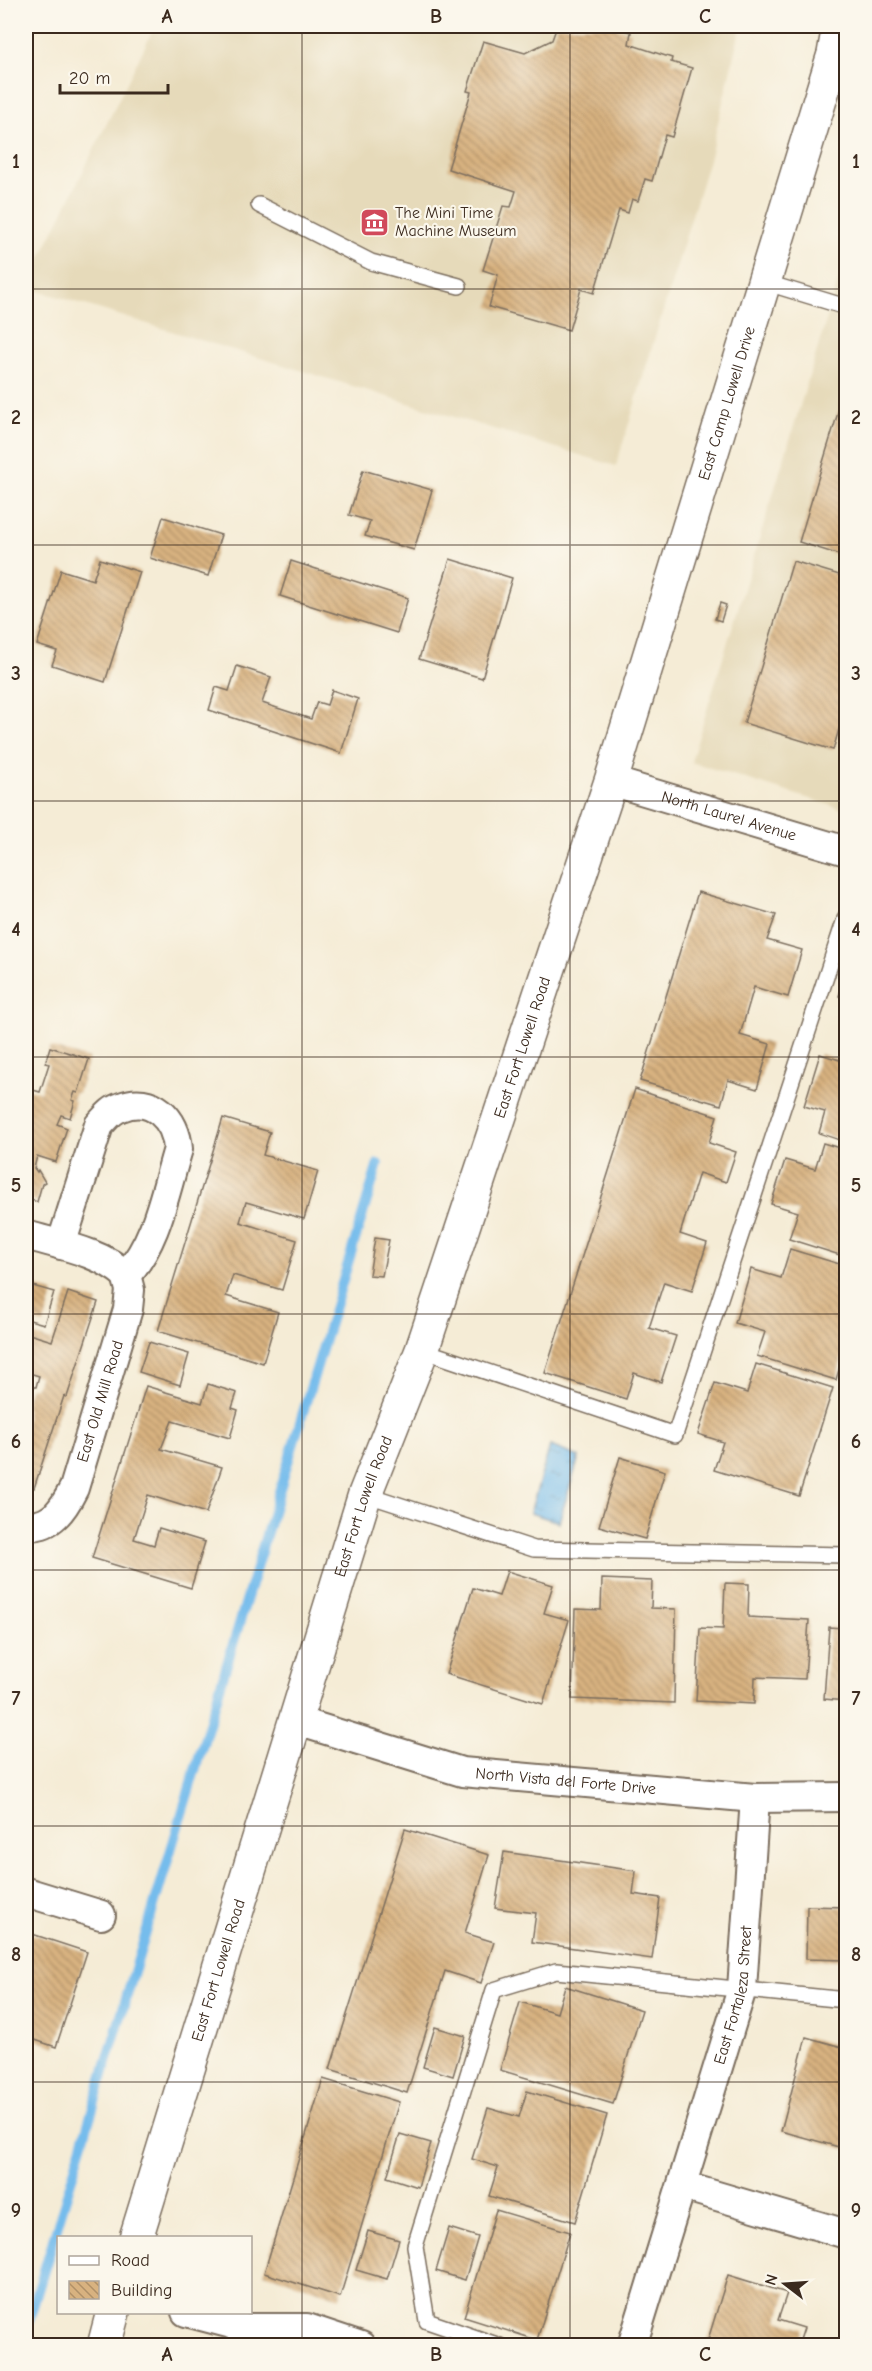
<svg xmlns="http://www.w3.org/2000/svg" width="872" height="2371" font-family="'Comic Neue',sans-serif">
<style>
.built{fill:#e6daba}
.water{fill:url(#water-ripples);stroke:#587385;stroke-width:1.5}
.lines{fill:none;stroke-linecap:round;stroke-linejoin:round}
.stream{stroke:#75bcec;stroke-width:10}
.building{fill:url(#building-back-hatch)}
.lane-casing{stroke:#7c6e5e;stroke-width:18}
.street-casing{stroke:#7c6e5e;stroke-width:32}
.secondary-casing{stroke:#7c6e5e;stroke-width:36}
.lane{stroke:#fff;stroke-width:15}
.street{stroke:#fff;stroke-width:28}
.secondary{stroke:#fff;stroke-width:33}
.grid{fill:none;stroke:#3b2a1e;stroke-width:1.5;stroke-opacity:0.55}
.labels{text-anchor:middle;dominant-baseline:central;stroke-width:4.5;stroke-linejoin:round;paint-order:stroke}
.poi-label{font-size:16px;fill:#3b2a1e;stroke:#fbf7ec;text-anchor:start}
.street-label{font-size:16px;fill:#3b2a1e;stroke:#fbf7ec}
.neatline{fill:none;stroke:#3b2a1e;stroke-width:2}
.grid-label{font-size:20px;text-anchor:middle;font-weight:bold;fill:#3b2a1e}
</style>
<defs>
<pattern id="water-ripples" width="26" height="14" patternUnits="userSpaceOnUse" patternTransform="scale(1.5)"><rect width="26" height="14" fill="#75bcec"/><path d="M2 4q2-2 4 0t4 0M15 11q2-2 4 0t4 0" fill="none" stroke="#6199bf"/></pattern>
<pattern id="building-back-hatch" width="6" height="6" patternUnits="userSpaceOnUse" patternTransform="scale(1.5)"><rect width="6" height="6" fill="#d8b280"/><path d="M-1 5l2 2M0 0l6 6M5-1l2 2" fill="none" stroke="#b09168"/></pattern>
</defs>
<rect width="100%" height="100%" fill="#fbf7ec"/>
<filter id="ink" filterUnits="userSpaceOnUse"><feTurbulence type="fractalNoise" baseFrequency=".0167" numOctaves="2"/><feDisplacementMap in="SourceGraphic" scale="12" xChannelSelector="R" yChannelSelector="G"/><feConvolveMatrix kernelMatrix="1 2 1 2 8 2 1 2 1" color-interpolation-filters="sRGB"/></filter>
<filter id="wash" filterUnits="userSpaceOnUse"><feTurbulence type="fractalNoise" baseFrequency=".008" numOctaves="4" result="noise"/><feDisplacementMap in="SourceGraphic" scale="24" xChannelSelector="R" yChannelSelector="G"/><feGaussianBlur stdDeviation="1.35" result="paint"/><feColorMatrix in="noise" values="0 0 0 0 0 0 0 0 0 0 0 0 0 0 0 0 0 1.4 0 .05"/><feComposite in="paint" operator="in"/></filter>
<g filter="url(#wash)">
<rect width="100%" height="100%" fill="#f5ecd6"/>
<g class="built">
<polygon points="155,26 741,26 710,156 616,466 26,287"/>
<polygon points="846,256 846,810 691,762"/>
</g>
<polygon class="water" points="550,1446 579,1457 559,1522 530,1513"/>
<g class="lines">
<polyline class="stream" points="26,2330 378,1164"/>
</g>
<g id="blocks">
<g class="building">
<polygon points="557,26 609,26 631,32 629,44 672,58 671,62 692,68 672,137 665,135 652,181 645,179 638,201 632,199 628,213 619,210 594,293 581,289 569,330 489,307 498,275 483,270 503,206 511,207 516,191 448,169 471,92 467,91 483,41 525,53 552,40"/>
<polygon points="846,386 846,557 799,542"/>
<polygon points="363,470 432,490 414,550 365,536 370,521 349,515"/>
<polygon points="163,517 221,535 208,576 150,558"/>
<polygon points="100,559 140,572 105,682 52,665 57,651 37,645 61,570 93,580"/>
<polygon points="450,559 512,578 482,678 419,659"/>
<polygon points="291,561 408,598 397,633 280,596"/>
<polygon points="793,561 846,577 846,705 833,750 744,723"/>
<polygon points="720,603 726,605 721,621 715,619"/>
<polygon points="237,666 271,677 262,703 311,719 317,702 327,705 332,690 358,699 341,753 209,710 216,687 229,691"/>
<polygon points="698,892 776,915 767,940 802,950 788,997 754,987 740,1035 770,1044 757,1089 728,1080 721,1105 640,1081"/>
<polygon points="846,973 846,999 839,996"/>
<polygon points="50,1047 89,1059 78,1093 75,1092 72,1100 75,1101 70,1118 61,1115 57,1124 67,1128 56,1162 37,1156 34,1168 37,1172 38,1170 45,1182 42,1184 37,1202 26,1198 26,1132 29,1121 26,1120 26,1066 32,1068 26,1088 40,1092 49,1064 45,1063"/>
<polygon points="846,1052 846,1142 819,1133 825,1112 804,1106 820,1054 843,1061"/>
<polygon points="635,1089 717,1116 709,1143 736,1152 726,1182 699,1173 680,1234 707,1243 692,1291 664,1282 649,1328 676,1336 661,1382 634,1373 626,1399 545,1373"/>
<polygon points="223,1118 270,1132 263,1155 318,1171 304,1219 246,1202 240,1222 297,1240 282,1290 233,1275 226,1296 278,1312 263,1363 158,1331"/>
<polygon points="823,1143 846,1150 846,1257 789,1239 798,1212 771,1204 785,1160 815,1169"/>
<polygon points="375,1238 389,1240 382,1276 369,1275"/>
<polygon points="790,1249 846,1266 846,1345 836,1380 757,1356 765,1332 735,1323 751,1269 781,1278"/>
<polygon points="26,1284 54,1292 44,1324 26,1319"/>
<polygon points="68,1292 98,1302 67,1397 64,1396 34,1488 26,1486 26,1398 30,1387 36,1387 39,1376 26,1372 26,1344 29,1334 52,1341"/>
<polygon points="149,1342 189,1354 180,1385 139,1372"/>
<polygon points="756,1364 833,1388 799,1496 714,1470 723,1442 698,1434 715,1383 747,1393"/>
<polygon points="208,1384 237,1393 232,1408 238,1410 230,1438 172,1421 161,1449 222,1467 206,1513 148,1495 134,1539 154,1545 159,1528 205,1542 191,1588 92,1558 146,1386 202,1403"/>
<polygon points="620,1457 665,1471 645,1539 599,1526"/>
<polygon points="507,1571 553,1585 544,1613 569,1620 543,1704 446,1674 473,1588 499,1596"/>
<polygon points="602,1579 652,1581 651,1608 676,1609 674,1703 572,1699 575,1609 601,1610"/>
<polygon points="725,1583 749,1584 748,1617 809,1620 805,1679 755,1677 754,1704 696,1701 700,1628 723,1629"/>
<polygon points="845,1586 846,1586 846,1701 824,1699 829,1627 842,1628"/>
<polygon points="405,1829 489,1855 465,1933 494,1942 481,1983 445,1971 407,2093 330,2069"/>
<polygon points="504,1852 636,1871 633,1894 660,1898 652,1959 532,1942 536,1913 495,1908"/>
<polygon points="807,1906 846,1907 846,1960 806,1959"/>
<polygon points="26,1932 87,1952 56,2047 26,2037"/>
<polygon points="565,1986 642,2010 613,2104 500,2070 520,2002 557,2013"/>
<polygon points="435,2027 465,2036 453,2076 423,2067"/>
<polygon points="806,2037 846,2048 846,2149 781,2131"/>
<polygon points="323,2079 399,2102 340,2297 264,2273"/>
<polygon points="527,2091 607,2115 575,2222 489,2196 498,2167 472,2159 488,2108 519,2117"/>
<polygon points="400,2134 431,2143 418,2187 387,2177"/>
<polygon points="496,2210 570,2232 537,2340 464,2317"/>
<polygon points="449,2228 478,2237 465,2280 436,2271"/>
<polygon points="368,2231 399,2240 387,2279 356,2270"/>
<polygon points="728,2275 787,2293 778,2320 804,2328 798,2346 706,2346"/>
</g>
</g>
</g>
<g filter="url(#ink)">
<use href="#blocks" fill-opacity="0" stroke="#7c6e5e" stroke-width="1.5"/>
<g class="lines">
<defs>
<g id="lane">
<polyline points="259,205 371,262 459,286"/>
<polyline points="764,282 846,307"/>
<polyline points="422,1350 675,1435 846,916"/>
<polyline points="365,1494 534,1549 846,1555"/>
<polyline points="500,2346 427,2321 415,2246 494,1990 556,1971 846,2000"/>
</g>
<g id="street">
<path id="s1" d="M611 781 846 851"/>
<path d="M26 1235C59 1245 99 1251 126 1275"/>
<path d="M61 1245 99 1125C106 1118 111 1110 121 1107 152 1094 176 1119 178 1149 165 1191 157 1242 126 1275"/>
<path id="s2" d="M26 1525C51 1529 64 1508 74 1488L128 1309 130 1290 126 1275"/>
<path id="s3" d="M294 1720 462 1772 755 1798 846 1797"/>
<polyline points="26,1892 101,1915"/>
<polyline points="683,2186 846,2234"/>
<polyline points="186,2312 247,2328 307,2328 361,2346"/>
<path id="s4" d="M632 2346 742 1989 755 1798"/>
</g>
<g id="secondary">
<path id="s5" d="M136 2238 365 1494 422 1350 611 781 834 54 839 26"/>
<polyline points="104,2346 113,2312"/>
</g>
</defs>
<use href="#lane" class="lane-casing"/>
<use href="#street" class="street-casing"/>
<use href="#secondary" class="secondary-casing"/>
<use href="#lane" class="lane"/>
<use href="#street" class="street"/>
<use href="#secondary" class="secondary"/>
</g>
</g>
<path class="grid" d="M302 26V2346M570 26V2346M26 289H846M26 545H846M26 801H846M26 1057H846M26 1314H846M26 1570H846M26 1826H846M26 2082H846"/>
<defs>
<symbol id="museum-square" viewBox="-11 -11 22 22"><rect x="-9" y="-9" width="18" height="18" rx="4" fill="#d1495b" stroke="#fbf7ec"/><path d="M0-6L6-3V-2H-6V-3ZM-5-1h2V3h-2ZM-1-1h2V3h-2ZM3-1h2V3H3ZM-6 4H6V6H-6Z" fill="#fff"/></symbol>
</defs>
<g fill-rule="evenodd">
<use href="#museum-square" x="358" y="206" width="33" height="33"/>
</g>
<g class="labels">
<g class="poi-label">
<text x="395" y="213">The Mini Time<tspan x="395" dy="18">Machine Museum</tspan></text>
</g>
<g class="street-label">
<text stroke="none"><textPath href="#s5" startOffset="1928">East Camp Lowell Drive</textPath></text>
<text stroke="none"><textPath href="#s1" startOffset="123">North Laurel Avenue</textPath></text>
<text stroke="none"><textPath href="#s5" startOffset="1252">East Fort Lowell Road</textPath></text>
<text stroke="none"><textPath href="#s2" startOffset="156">East Old Mill Road</textPath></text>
<text stroke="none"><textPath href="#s5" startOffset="766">East Fort Lowell Road</textPath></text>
<text stroke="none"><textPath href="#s3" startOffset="280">North Vista del Forte Drive</textPath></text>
<text stroke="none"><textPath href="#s5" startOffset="280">East Fort Lowell Road</textPath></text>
<text stroke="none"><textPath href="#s4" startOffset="366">East Fortaleza Street</textPath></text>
</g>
</g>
<rect width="872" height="2371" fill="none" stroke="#fbf7ec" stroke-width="66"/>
<rect x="57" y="2236" width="195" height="78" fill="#fbf7ec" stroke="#aea59a" stroke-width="1.5"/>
<rect x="69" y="2256" width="30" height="9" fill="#ffffff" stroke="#aea59a" stroke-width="1.5"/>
<text x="111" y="2266" font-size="18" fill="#3b2a1e">Road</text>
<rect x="69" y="2281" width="30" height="18" fill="url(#building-back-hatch)" stroke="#aea59a" stroke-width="1.5"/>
<text x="111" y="2296" font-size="18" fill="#3b2a1e">Building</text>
<g transform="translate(785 2284) rotate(287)" stroke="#fbf7ec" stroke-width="4.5" paint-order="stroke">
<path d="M0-4.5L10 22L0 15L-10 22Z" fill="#3b2a1e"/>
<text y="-9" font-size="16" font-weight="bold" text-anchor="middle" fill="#3b2a1e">N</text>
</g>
<path d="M60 84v9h108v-9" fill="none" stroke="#3b2a1e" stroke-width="3"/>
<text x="69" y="84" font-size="18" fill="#3b2a1e" stroke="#fbf7ec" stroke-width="4.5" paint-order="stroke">20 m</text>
<rect x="33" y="33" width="806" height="2305" class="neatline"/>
<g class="grid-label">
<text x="167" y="23">A</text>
<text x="436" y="23">B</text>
<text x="705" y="23">C</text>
<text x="16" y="168">1</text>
<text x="856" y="168">1</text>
<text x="16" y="424">2</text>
<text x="856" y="424">2</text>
<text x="16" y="680">3</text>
<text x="856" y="680">3</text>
<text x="16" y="936">4</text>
<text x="856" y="936">4</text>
<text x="16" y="1192">5</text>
<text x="856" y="1192">5</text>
<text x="16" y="1448">6</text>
<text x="856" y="1448">6</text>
<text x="16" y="1705">7</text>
<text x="856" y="1705">7</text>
<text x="16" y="1961">8</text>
<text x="856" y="1961">8</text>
<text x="16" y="2217">9</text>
<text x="856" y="2217">9</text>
<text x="167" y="2361">A</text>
<text x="436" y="2361">B</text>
<text x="705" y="2361">C</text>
</g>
</svg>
